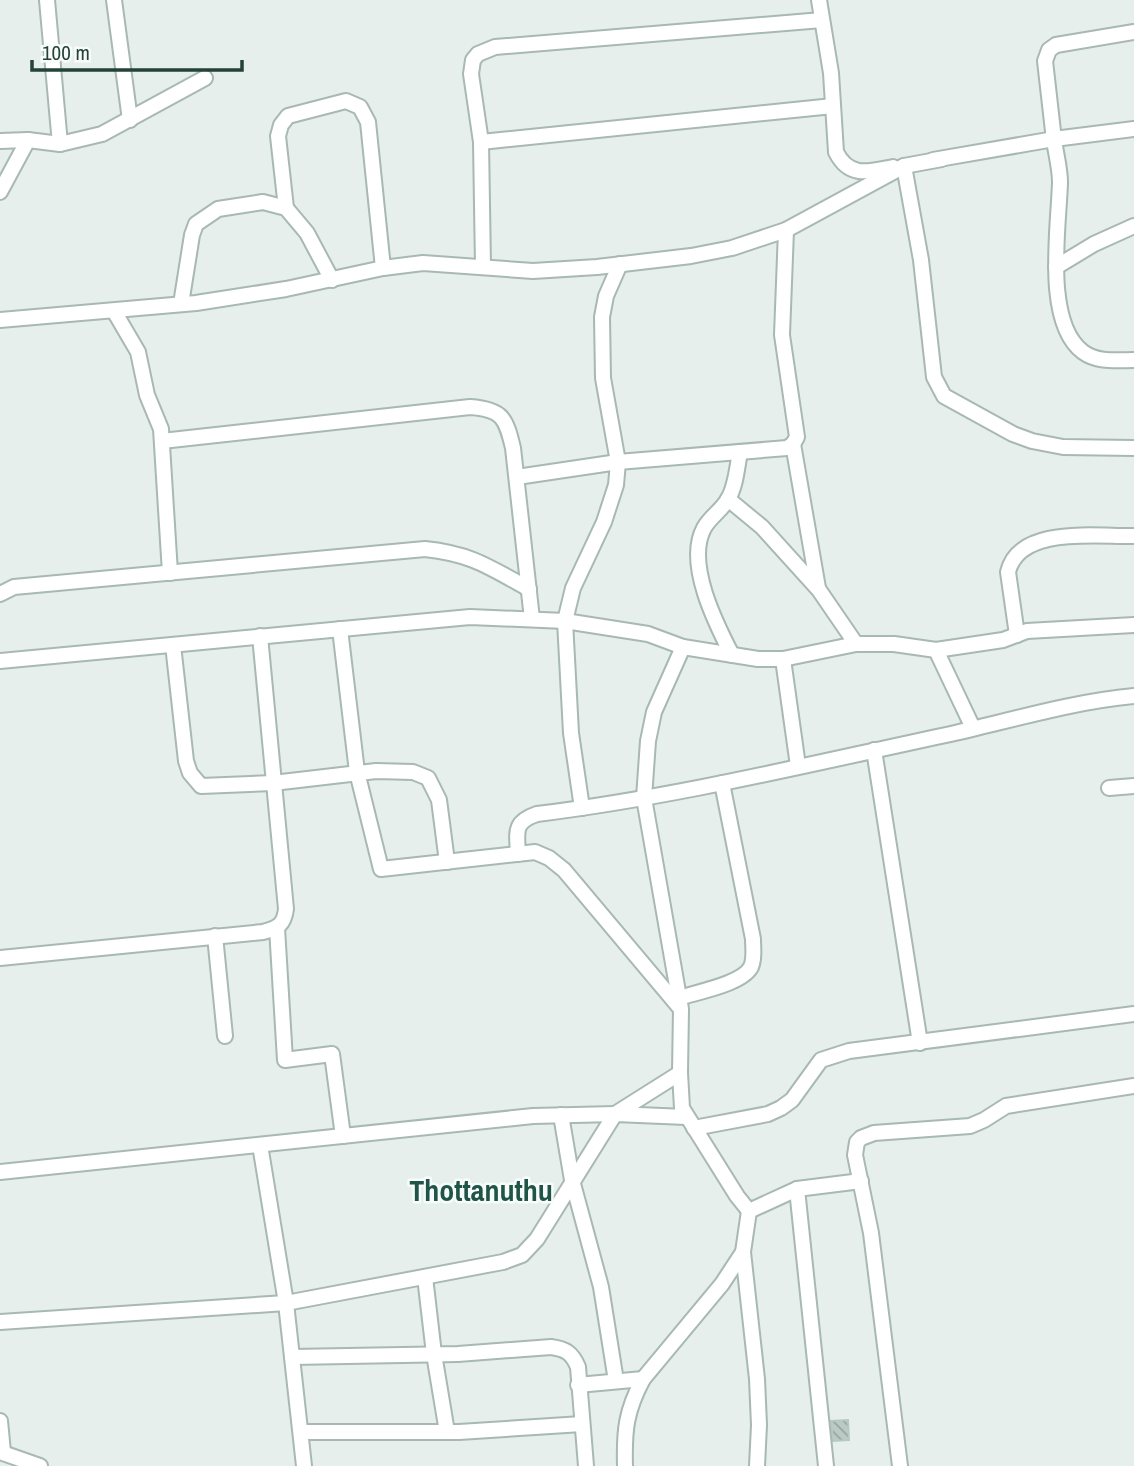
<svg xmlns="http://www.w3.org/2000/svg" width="1134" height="1466" font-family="'Archivo Narrow',sans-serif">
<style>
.building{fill:url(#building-back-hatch);stroke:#b8c9c2;stroke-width:2}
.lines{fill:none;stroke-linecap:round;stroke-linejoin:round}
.street-casing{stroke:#a8b8b2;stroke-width:18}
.street{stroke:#fff;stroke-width:14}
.labels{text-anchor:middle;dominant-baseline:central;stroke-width:5;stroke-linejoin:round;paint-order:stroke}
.district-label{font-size:30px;font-weight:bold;fill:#1f5548;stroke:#f7fbf9}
</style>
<defs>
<pattern id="building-back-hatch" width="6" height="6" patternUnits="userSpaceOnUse" patternTransform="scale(1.75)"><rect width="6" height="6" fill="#bbcac4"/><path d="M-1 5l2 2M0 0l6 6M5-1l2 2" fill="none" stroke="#98a6a0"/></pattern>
</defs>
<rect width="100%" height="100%" fill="#e6efeb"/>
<polygon class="building" points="848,1420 849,1440 833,1441 831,1421"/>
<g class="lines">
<defs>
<g id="street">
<polyline points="47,0 60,144"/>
<polyline points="114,0 130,120"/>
<path d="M819 0 831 73 836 152C849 178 868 172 893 167"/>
<path d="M1134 32 1056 45 1049 50 1045 61C1048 87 1051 114 1054 140 1056 154 1060 169 1060 182 1059 225 1043 322 1083 352 1098 363 1117 360 1134 360"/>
<polyline points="0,141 28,140 60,144 102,134 205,78"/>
<polyline points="481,142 833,106"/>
<polyline points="933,160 1054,139 1134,129"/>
<polyline points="904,166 921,260 934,377 944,396 1013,434 1032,441 1063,447 1134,448"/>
<polyline points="0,192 28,140"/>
<polyline points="286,208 278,136 281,125 288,116 346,101 360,107 368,122 383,268"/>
<polyline points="483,266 481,142 471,74 473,60 478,54 495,47 822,20"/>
<polyline points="1056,267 1094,244 1134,226"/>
<polyline points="181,304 192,235 196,224 218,209 263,202 286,208 307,233 332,280"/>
<polyline points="114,311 138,352 147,395 161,429 170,573"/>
<polyline points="0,320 196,303 286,289 383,268 423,263 533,271 597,267 691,256 732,248 786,230 904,166 942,159"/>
<path d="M162 441 470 407C503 409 506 419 513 448L532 619"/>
<polyline points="793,444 818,588"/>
<polyline points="517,477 618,462 787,448 793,444 797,437 782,335 786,230"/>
<polyline points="728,499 762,527 819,590 856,644"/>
<path d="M0 594 14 587 425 549C472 554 489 567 529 589"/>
<polyline points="340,629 357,772 381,869 535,852 549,858 564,870 680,1008"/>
<path d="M1017 635 1008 572C1019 525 1098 537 1134 536"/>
<polyline points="173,645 186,761 190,773 201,786 273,783 376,771 413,772 428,778 439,800 447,862"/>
<polyline points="683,647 654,712 648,741 644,798 681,1009 680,1073 682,1108 737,1196 749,1211 797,1189"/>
<polyline points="936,650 973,728"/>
<path d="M732 655C716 624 685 563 704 528 710 517 722 510 728 499 736 486 737 467 740 452"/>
<polyline points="783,659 798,766"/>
<polyline points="0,661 470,617 565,621 648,634 683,647 758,659 783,659 856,644 894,644 936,650 1003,640 1027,631 1134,625"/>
<polyline points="874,750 920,1043"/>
<polyline points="1109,788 1134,786"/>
<polyline points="582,808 571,733 565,621 573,588 604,522 616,485 618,462 603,378 602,317 606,296 620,264"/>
<path d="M518 854C517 832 513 822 537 814 675 797 810 764 946 735 1009 721 1070 702 1134 696"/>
<polyline points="277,928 285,1060 332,1054 343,1136"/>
<polyline points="215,936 225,1036"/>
<path d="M0 958 263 932C278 928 284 925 286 909L260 636"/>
<path d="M679 998C697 992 742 984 751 967 755 958 753 949 753 939L722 783"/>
<polyline points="561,1115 572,1180 601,1287 616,1381"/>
<polyline points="694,1128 768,1114 781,1108 792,1100 821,1060 849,1051 1134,1014"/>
<polyline points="260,1145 286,1303 304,1466"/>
<polyline points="0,1172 533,1116 615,1114 686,1117"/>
<polyline points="743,1252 757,1379 759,1425 757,1466"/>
<polyline points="425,1277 434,1354 447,1432"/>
<polyline points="0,1322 286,1303 503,1262 522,1255 537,1239 615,1114 680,1073"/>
<path d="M292 1357 458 1354 551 1347C566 1349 572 1353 578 1367L586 1466"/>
<polyline points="578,1385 643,1379"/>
<polyline points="0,1421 3,1452"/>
<polyline points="301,1432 459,1432 582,1424"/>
<polyline points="0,1452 40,1466"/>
<path d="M625 1466C624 1430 626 1411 643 1379L722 1284 743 1252 749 1211"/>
<polyline points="826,1466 797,1189 861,1181"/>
<polyline points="900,1466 871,1233 855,1155 857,1142 861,1138 874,1133 970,1126 984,1120 1006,1106 1134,1086"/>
</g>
</defs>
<use href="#street" class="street-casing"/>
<use href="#street" class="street"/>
</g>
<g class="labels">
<g class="district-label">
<text x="481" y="1190">Thottanuthu</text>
</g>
</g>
<path d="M32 60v10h210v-10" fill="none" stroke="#24423a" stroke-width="3.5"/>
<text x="42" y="60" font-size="21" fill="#24423a" stroke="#f7fbf9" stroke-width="5" paint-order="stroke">100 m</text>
</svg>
